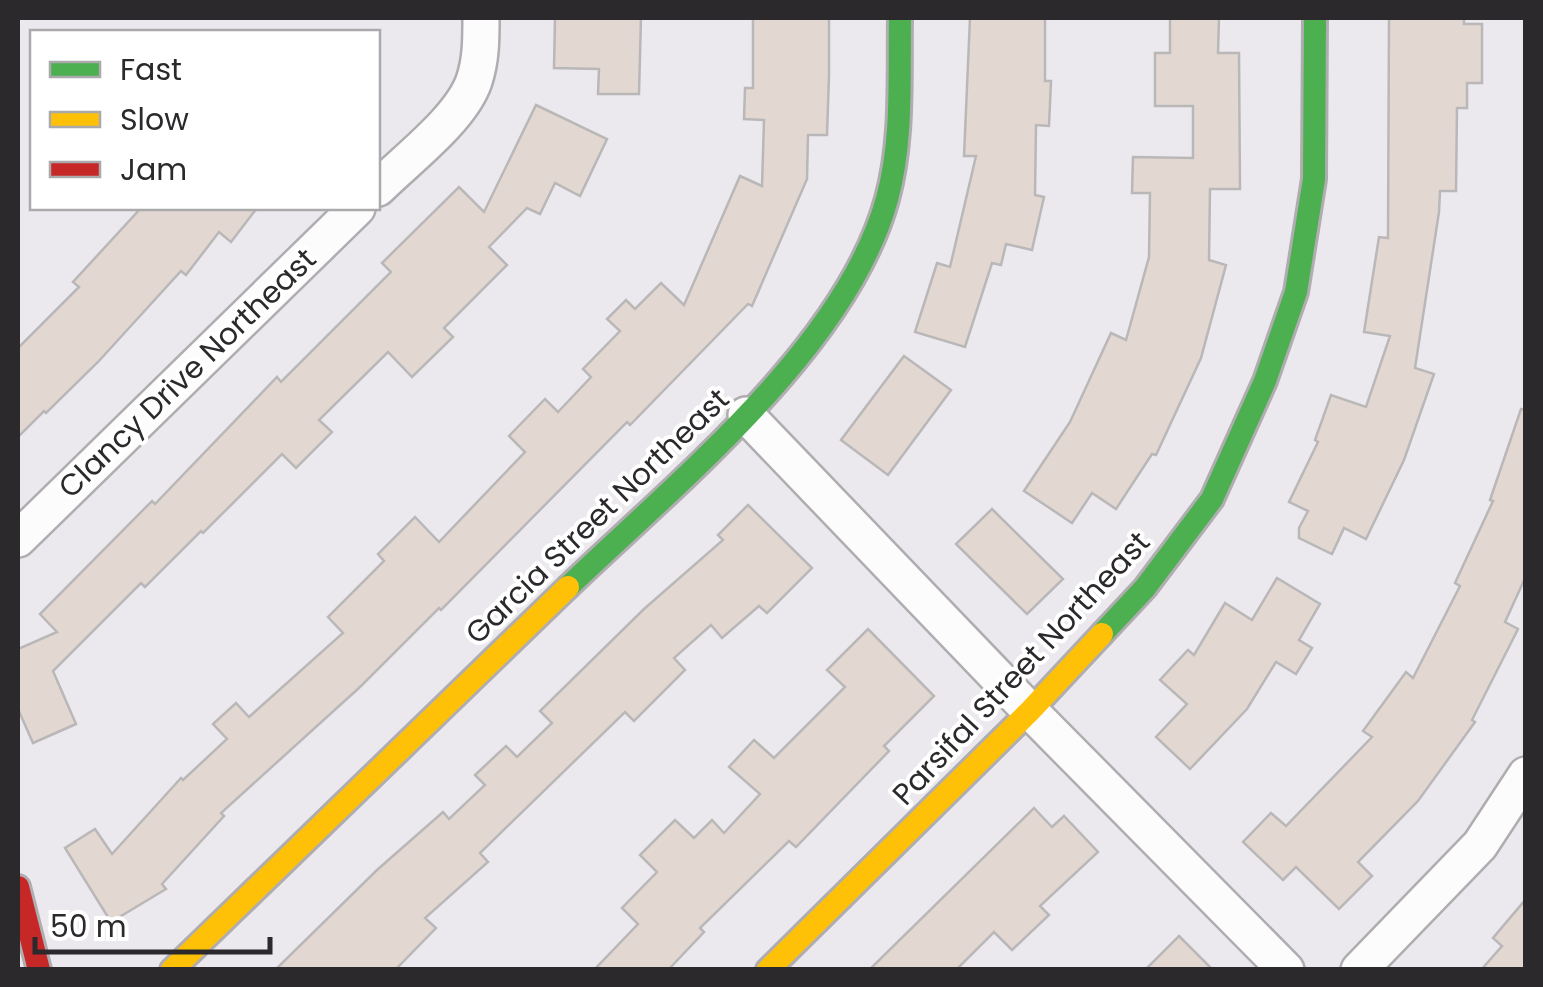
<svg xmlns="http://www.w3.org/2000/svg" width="1543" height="987" font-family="Poppins,sans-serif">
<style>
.building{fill:#e3d8d1;stroke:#b9b7b8;stroke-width:2.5}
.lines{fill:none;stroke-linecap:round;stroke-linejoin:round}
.street-casing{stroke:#afadb0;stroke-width:40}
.fast-casing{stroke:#afadb0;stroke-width:28}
.slow-casing{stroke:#afadb0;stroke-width:28}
.jam-casing{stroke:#afadb0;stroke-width:28}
.street{stroke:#fcfcfc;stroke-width:35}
.fast{stroke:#4caf50;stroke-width:22}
.slow{stroke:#ffc107;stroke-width:22}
.jam{stroke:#c62828;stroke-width:22}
.labels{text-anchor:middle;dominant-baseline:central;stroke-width:8;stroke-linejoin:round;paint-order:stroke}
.street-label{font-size:30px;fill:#2b292c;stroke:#fff}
</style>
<rect width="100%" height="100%" fill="#ece9ee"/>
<g class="building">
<polygon points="555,18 641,18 639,94 598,94 599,69 554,68"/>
<polygon points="753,18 829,18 829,76 827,135 808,135 807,179 752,306 748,304 630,425 627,422 441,610 439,608 360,687 221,813 224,816 162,884 166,889 111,922 65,848 95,829 112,854 181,778 183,780 227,739 213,724 236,703 249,717 343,633 328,617 384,561 378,554 415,517 439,542 525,452 509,436 545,399 558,412 591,377 583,369 620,331 607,319 626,300 635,309 661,283 684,305 740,176 762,186 764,120 744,119 745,88 753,88"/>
<polygon points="970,18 1045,18 1045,81 1051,81 1049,126 1036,125 1035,195 1044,197 1032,250 1006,244 1001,265 992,263 965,347 915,332 937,263 950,267 976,156 964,156"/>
<polygon points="1170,18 1219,18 1218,53 1239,53 1240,189 1210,189 1209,260 1226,265 1201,358 1156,455 1152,454 1116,509 1092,493 1072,523 1024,491 1070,422 1111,333 1126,340 1149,257 1150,193 1132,193 1133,157 1193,158 1193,106 1155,106 1155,53 1170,53"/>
<polygon points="1389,18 1464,18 1464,24 1482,24 1482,83 1467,83 1467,108 1457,108 1456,191 1440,191 1439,212 1415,368 1434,374 1404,460 1366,539 1344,528 1332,554 1299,538 1299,528 1308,511 1289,502 1318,442 1315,440 1331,395 1366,407 1390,336 1364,332 1379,237 1388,238"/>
<polygon points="536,105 607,139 580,196 555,183 540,214 527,208 489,247 507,265 444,328 453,337 412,377 388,352 319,420 332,432 296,468 282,454 203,533 201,531 145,587 141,583 53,671 76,724 33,743 18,709 18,649 57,632 40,614 152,501 155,504 277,377 281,382 391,272 382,263 459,187 484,212"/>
<polygon points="141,208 257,208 231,242 219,232 186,275 181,271 98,362 46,413 44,411 18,437 18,348 79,287 73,282"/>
<polygon points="904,356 951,390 888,475 841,440"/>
<polygon points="1521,409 1526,410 1526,576 1505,622 1518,629 1472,720 1475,722 1418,801 1358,862 1372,876 1339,909 1296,867 1283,880 1243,842 1271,813 1286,826 1372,737 1363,731 1406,672 1413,678 1460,586 1455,583 1493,501 1490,500"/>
<polygon points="748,505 812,568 767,613 759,606 722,638 711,625 674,658 685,670 634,721 625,712 480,853 488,862 425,918 436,928 395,970 275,970 377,870 443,812 449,819 485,785 475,775 506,746 517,757 552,723 540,711 644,609 723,540 718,535"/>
<polygon points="992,509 1063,579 1027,614 956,544"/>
<polygon points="1277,578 1320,604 1299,640 1312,648 1296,674 1276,662 1247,709 1190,769 1156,737 1187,704 1160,680 1188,650 1194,655 1225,603 1252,620"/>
<polygon points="868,629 934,696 884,746 889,751 796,847 789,841 700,928 704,932 668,970 594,970 638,924 622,908 657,872 640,855 675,820 694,838 712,820 724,833 760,794 729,767 754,740 774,758 845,687 827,670"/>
<polygon points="1034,808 1052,827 1064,816 1098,852 1040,906 1049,915 1012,950 994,932 956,970 869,970"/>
<polygon points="1526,899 1526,970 1481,970 1502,946 1493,938"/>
<polygon points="1179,936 1213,970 1145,970"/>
</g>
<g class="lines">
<defs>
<g id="street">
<path d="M378 188C406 160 461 119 474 81 481 60 481 40 481 18"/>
<polyline points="746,415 1030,711 1286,970"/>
<polyline points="18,539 357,208"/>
<polyline points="1359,970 1480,845 1526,775"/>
</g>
<g id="fast">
<path d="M568 587C675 484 847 346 887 199 903 141 899 78 900 18"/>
<polyline points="1102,634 1145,588 1212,499 1265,381 1296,292 1314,179 1315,18"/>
</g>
<g id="slow">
<polyline points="172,970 568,587"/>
<polyline points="768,970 1030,711 1102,634"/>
</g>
<polyline id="jam" points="18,887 39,970"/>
</defs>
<use href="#street" class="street-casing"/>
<use href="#fast" class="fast-casing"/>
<use href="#slow" class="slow-casing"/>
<use href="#jam" class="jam-casing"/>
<use href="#street" class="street"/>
<use href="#fast" class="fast"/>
<use href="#slow" class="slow"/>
<use href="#jam" class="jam"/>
</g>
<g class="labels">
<g class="street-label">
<text transform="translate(187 373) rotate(-44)">Clancy Drive Northeast</text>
<text transform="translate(597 516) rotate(-44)">Garcia Street Northeast</text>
<text transform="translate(1021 668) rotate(-47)">Parsifal Street Northeast</text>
</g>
</g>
<rect width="1543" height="987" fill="none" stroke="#2b292c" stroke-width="40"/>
<rect x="30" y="30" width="350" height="180" fill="#ffffff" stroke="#aaa9ab" stroke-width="2.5"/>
<rect x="50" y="62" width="50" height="15" fill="#4caf50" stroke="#aaa9ab" stroke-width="2.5"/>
<text x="120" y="80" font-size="30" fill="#2b292c">Fast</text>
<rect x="50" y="112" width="50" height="15" fill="#ffc107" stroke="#aaa9ab" stroke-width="2.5"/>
<text x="120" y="130" font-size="30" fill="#2b292c">Slow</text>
<rect x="50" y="162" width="50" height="15" fill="#c62828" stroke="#aaa9ab" stroke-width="2.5"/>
<text x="120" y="180" font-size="30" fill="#2b292c">Jam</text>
<path d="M35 937v15h235v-15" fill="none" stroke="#2b292c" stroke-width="5"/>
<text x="50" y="937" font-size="30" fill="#2b292c" stroke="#ffffff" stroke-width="8" paint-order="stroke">50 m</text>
</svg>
